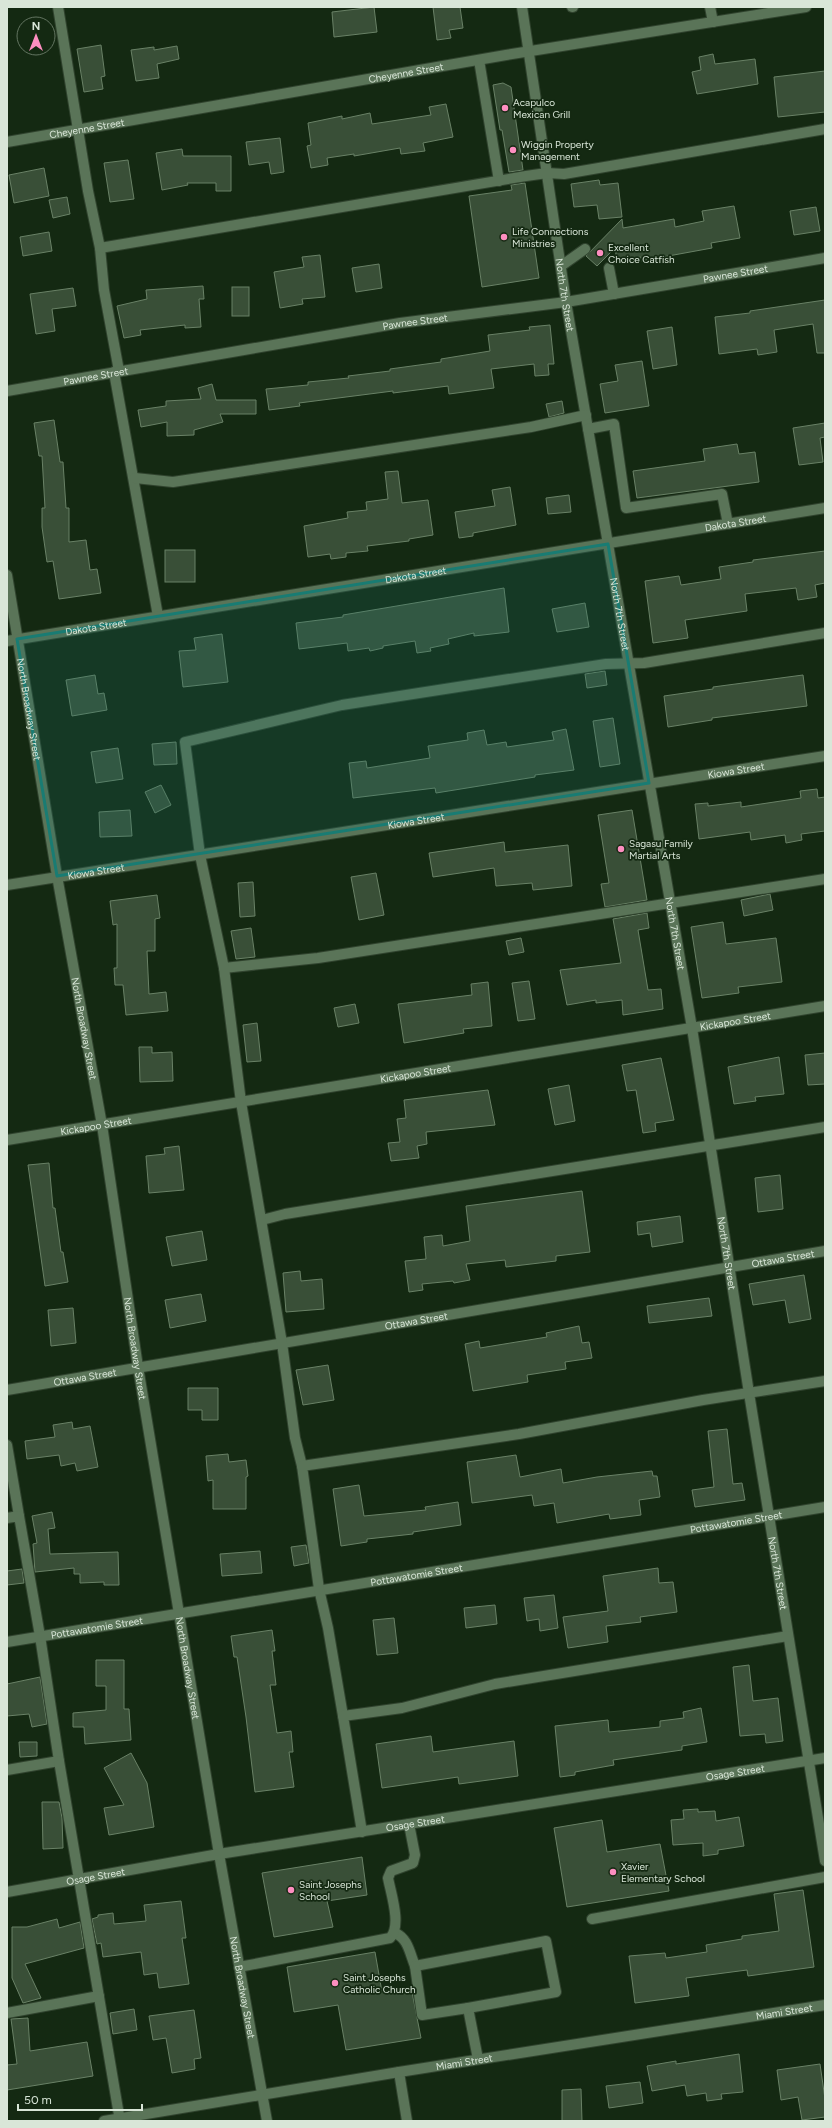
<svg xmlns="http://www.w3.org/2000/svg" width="832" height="2128" font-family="Figtree,sans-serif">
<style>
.building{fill:#394f37;stroke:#698166}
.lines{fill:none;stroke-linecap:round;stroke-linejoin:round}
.minor-casing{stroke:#30432e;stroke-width:12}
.minor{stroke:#5a7458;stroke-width:10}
.marked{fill:#197c73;fill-opacity:0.2;stroke:#197c73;stroke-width:3;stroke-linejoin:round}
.poi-dot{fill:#fd8ec0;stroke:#142912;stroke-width:1.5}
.labels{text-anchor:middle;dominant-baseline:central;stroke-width:3.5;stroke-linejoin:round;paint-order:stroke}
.street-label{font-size:10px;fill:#d9e6d8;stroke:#142912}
.poi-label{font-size:10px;fill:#d9e6d8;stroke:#142912;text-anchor:start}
</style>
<rect width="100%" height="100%" fill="#142912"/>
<g class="building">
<polygon points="374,7 377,32 334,37 332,12"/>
<polygon points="433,7 460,7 463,28 449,30 451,38 437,40"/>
<polygon points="101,45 105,76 101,77 103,89 84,92 77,49"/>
<polygon points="177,46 179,59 157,64 159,78 136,81 131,50 154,47 154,50"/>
<polygon points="713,54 715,64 755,59 758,84 697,94 692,72 701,70 699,57"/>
<polygon points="825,71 825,112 778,117 774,77"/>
<polygon points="503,83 511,87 523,170 509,172 502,130 500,130 493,85"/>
<polygon points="446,104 453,137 423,143 425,151 401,154 400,148 354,156 354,154 327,158 328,165 311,168 307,146 311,145 308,123 342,116 342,119 370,113 372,124 431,115 429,107"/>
<polygon points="280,138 284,172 271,174 269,162 249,165 246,142"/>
<polygon points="182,149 183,156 231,156 231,191 216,191 216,183 187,183 188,185 162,190 156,153"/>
<polygon points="128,160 134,199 110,202 104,163"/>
<polygon points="44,168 49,196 14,203 9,175"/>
<polygon points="599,180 600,185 618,183 622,217 599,219 597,205 574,207 571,184"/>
<polygon points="525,183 539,278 482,287 469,196 512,190 511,185"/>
<polygon points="67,197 70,214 53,218 49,200"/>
<polygon points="734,206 740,238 711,243 712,248 641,261 641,257 617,261 615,248 597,266 586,256 622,219 623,228 674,219 675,227 704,221 702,211"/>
<polygon points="816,207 820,231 794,235 790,211"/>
<polygon points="49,232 52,251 23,256 20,237"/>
<polygon points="320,255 325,297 302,299 303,304 280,308 274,272 304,267 302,257"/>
<polygon points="379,264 382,288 356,292 352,268"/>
<polygon points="203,286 204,299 199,299 201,327 185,328 185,325 140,330 141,335 124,338 117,306 147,299 146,290"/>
<rect x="232" y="287" width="17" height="29"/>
<polygon points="73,288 76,306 52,309 55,331 36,334 30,294"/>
<polygon points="825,300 825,353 817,353 813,324 774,330 777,352 758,355 757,349 719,354 715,317 750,313 750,311"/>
<polygon points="550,325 554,364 548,364 549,375 535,376 534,364 491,369 494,388 449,394 448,386 393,393 393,391 299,403 300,406 269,410 266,389 308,385 308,382 349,378 348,376 390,371 390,369 441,362 441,359 490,351 488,335 530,330 529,327"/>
<polygon points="672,327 677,365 653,369 647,331"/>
<polygon points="642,361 649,406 605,413 600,384 618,381 615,365"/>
<polygon points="212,384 216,400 256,400 256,414 220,414 223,422 194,430 194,435 167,436 167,422 141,427 138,410 166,406 166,401 201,399 198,388"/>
<polygon points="562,401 564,413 549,417 546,404"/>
<polygon points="54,420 60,462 63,462 66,508 69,508 69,542 86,540 90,570 97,569 101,593 59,599 53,561 47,562 42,527 42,508 45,508 42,456 39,456 34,423"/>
<polygon points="825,423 825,437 820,438 823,462 799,465 793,428"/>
<polygon points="737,444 739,454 755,452 759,482 637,498 633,471 705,461 703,449"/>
<polygon points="398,471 402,503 428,500 433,535 409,539 409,541 367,546 368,551 346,553 346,557 331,559 330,554 308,557 304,526 348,518 347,512 367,510 366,502 388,499 385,472"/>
<polygon points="510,487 516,525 473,533 473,536 459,538 455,512 495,506 492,490"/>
<polygon points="569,495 571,512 548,514 546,498"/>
<rect x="165" y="550" width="30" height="32"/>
<polygon points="825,551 825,583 815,585 817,597 798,600 796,588 745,594 747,611 685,620 688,638 653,643 645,581 679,576 681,585 721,579 719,567 753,562 753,560"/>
<polygon points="504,588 509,632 474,636 474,633 448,639 449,644 430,648 431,651 417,653 415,641 383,646 383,648 370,651 369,648 348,651 347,643 299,649 296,623 343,617 343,615"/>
<polygon points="585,603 589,627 557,632 552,609"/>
<polygon points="222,634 228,682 183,687 179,651 196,650 194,638"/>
<polygon points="605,671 607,685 587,688 585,674"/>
<polygon points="95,675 98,694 104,693 107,710 72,716 66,680"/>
<polygon points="803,675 807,706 712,718 712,720 668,727 664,696 713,689 713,687"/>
<polygon points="613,718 620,764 600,767 593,721"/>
<polygon points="566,729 574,770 535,775 535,777 436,793 435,788 353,798 349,763 366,761 367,768 430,758 428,746 468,740 467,733 484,730 487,745 506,742 507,747 554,740 552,732"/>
<polygon points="176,742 177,764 154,765 152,744"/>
<polygon points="118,748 123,779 96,783 91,752"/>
<polygon points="161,785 171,805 155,813 145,792"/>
<polygon points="817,789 818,798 825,797 825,831 801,834 802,840 786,843 785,835 751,840 750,832 699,839 695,804 708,803 708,806 741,802 741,807 801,798 800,791"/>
<polygon points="130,810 132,836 100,837 99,812"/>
<polygon points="632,810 647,900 605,907 601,884 609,883 598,815"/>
<polygon points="504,842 505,852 568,845 572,886 533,890 532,883 496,886 494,868 433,877 429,853"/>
<polygon points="376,873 384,915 359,920 351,877"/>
<polygon points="253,882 255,916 240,917 238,883"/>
<polygon points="770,894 773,910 744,916 741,900"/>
<polygon points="157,895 160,918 155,919 155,951 147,951 149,994 166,992 168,1011 126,1015 123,985 115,985 114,968 117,968 117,924 113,925 110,901"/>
<polygon points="647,913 649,928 638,930 648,990 661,989 663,1009 623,1015 622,1000 596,1003 596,1000 567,1005 560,970 621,963 613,919"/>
<polygon points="723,922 726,944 776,938 782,982 738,987 739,993 702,998 691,927"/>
<polygon points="251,928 255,957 236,959 231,931"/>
<polygon points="521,938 524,952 509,955 506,941"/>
<polygon points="529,981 535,1019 518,1021 512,983"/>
<polygon points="488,982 492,1026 463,1029 464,1033 404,1043 398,1004 472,995 471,984"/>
<polygon points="355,1004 359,1023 338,1027 334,1008"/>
<polygon points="257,1023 261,1061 247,1062 243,1025"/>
<polygon points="139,1047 152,1047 152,1053 172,1052 173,1081 140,1082"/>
<polygon points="825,1053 825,1084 808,1085 805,1055"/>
<polygon points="779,1057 784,1094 755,1097 756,1101 734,1104 728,1067"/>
<polygon points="661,1058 674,1120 655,1123 656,1131 643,1133 636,1090 627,1091 622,1065"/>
<polygon points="569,1085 575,1121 555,1125 548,1089"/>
<polygon points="488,1090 495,1125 426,1132 427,1144 417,1146 419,1158 391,1161 388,1143 400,1142 397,1119 406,1118 404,1100"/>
<polygon points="179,1146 184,1190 149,1193 146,1156 165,1154 164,1148"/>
<polygon points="49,1163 53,1208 55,1208 61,1252 63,1252 68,1282 45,1286 28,1165"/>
<polygon points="780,1175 783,1209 758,1212 755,1178"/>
<polygon points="582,1191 590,1252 556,1256 556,1261 506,1267 505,1260 466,1264 470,1280 454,1283 453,1281 422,1284 423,1290 409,1292 405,1261 426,1259 424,1237 442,1235 443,1246 470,1241 466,1206"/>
<polygon points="680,1216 683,1242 652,1247 650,1233 638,1235 637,1222"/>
<polygon points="202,1231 207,1260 172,1266 166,1237"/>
<polygon points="300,1271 301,1281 322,1279 324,1309 286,1312 283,1273"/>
<polygon points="804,1275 811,1319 789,1323 785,1300 753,1305 749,1284"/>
<polygon points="201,1294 206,1321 170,1328 165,1300"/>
<polygon points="709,1298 712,1316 649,1323 647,1306"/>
<polygon points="73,1308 76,1343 51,1346 48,1310"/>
<polygon points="579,1326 582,1343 589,1342 592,1358 565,1362 566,1369 527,1375 528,1382 473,1391 465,1344 479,1341 480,1348 547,1337 546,1333"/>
<polygon points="328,1365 334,1400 303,1405 296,1370"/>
<polygon points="188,1388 218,1388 218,1420 202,1420 202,1410 188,1410"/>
<polygon points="72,1422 73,1429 90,1426 98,1467 77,1471 75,1463 61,1466 59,1455 27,1459 25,1441 55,1437 53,1425"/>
<polygon points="727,1429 733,1484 742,1483 745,1500 695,1507 692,1490 714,1487 708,1431"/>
<polygon points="228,1454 229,1462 246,1460 248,1476 246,1477 246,1509 213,1509 213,1480 208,1481 206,1456"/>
<polygon points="516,1455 520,1477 561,1469 563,1483 597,1477 652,1471 653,1476 657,1476 660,1497 639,1500 641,1515 610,1519 609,1514 557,1523 554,1503 534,1506 532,1495 472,1503 467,1462"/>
<polygon points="359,1485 364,1516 426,1510 425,1507 458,1502 461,1525 413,1532 413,1534 367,1539 367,1542 341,1546 333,1489"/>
<polygon points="52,1512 55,1528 48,1529 50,1554 118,1552 119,1585 104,1585 104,1582 80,1583 80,1574 74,1574 74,1568 35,1572 33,1544 37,1543 32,1516"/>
<polygon points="306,1545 309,1563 294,1566 291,1547"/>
<polygon points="260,1551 262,1573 222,1576 220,1554"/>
<polygon points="658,1568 659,1583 673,1582 677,1612 640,1617 641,1622 606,1626 608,1642 568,1648 563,1617 608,1611 603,1576"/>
<polygon points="22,1569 24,1583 7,1585 7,1571"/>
<polygon points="554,1595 558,1628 540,1631 539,1619 527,1621 524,1598"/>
<polygon points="495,1605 497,1624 466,1628 464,1608"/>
<polygon points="394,1618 398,1653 377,1655 373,1620"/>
<polygon points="272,1630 275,1651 272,1651 276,1685 270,1685 277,1733 291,1731 293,1752 289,1752 294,1787 255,1792 246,1717 237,1657 234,1657 231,1636"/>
<polygon points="96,1660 124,1660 124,1709 129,1709 131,1740 85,1744 84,1727 73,1727 73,1713 106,1710 106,1686 96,1686"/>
<polygon points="749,1665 753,1701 778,1698 783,1741 766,1743 765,1734 740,1736 733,1667"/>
<polygon points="40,1677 47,1724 32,1727 29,1714 7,1716 7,1684"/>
<polygon points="701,1708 707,1742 682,1746 682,1750 613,1760 614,1765 575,1772 575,1775 560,1777 555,1726 608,1720 609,1732 660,1727 660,1721 684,1718 683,1712"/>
<polygon points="431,1736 433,1752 514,1741 518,1776 459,1784 458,1777 382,1788 376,1744"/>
<polygon points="19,1742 37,1742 37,1756 20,1757"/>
<polygon points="131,1753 147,1783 154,1827 109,1835 104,1808 124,1805 104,1768"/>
<polygon points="42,1802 59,1802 62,1818 63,1848 43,1849"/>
<polygon points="698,1809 698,1812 715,1811 716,1821 739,1817 744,1846 718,1850 718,1854 703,1856 703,1843 673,1845 671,1820 684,1819 683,1810"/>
<polygon points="602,1820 607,1852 660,1844 669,1891 567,1907 554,1828"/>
<polygon points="362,1857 367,1895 327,1901 333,1927 274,1937 262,1873"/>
<polygon points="803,1890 814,1967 748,1976 747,1970 686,1978 689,1996 635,2003 629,1956 665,1953 666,1958 707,1952 706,1945 742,1939 742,1936 779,1931 774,1894"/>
<polygon points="181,1901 186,1938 182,1938 189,1984 159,1988 157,1973 144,1975 141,1952 103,1957 101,1943 97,1944 92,1919 98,1917 98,1915 113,1913 114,1924 146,1921 144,1905"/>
<polygon points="57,1919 59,1928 80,1922 84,1948 25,1964 41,1998 23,2003 12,1978 12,1927 27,1927"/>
<polygon points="375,1952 382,1992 411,1987 421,2038 346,2050 338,2005 294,2012 287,1967"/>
<polygon points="134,2009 137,2030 113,2034 110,2013"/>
<polygon points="194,2010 201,2058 194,2059 195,2069 172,2073 166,2038 153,2040 149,2016"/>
<polygon points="28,2018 30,2051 87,2042 93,2076 7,2090 7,2065 17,2064 11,2019"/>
<polygon points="739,2054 743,2092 721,2094 722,2099 707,2101 706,2093 687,2096 685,2085 652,2091 647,2066 676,2061 676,2064"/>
<polygon points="820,2064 825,2099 825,2117 802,2120 798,2097 781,2100 777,2070"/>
<polygon points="640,2082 643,2103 609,2108 606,2086"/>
<polygon points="581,2089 582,2121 562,2121 562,2090"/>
</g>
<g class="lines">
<defs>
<g id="minor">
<polyline points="58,7 88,191 100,248 104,290 119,371"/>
<path id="s1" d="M522 7 566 302 692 1028 749 1393 825 1861"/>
<polyline points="572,7 573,7"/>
<polyline points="710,7 713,22"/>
<polyline points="479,60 499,181"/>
<path id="s2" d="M7 142 506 55 806 7"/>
<polyline points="100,248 526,176 547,173 564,174 825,129"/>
<polyline points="561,266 585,249"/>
<polyline points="609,268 614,294"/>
<polyline points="114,372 158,616"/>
<path id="s3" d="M7 391 400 323 566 302 825 258"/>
<polyline points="588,429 614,424 626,508 722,494 728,524"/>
<polyline points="135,478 173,482 531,427 586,415"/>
<path id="s4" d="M7 575 57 876 102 1125 138 1367 219 1854 267 2121"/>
<path id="s5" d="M7 641 825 508"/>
<path id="s6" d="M7 885 825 756"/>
<polyline points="224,968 318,958 825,879"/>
<path id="s7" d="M7 1140 825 1006"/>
<polyline points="262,1220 285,1214 825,1127"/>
<path id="s8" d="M7 1390 825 1251"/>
<polyline points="7,1445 19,1516"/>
<polyline points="302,1466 295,1438 282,1343 241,1102 224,968 200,855 185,742 342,705 606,664 644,663 825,633"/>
<polyline points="7,1518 19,1516 40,1636 59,1761 7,1770"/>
<path id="s9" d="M7 1642 825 1507"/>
<polyline points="343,1716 328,1628 319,1589 302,1466 519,1434 703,1400 825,1381"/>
<polyline points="59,1761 120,2121"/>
<polyline points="362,1832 343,1716 402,1708 495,1684 788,1636"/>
<path id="s10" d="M7 1892 219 1854 825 1758"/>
<polyline points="592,1919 825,1877"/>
<path d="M395 1933C408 1938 410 1954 415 1966L546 1941 556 1992 468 2008 478 2059"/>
<polyline points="415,1966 422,2015 468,2008"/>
<path d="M239 1967 390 1938C402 1926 391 1894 388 1878L391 1871 413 1863 415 1855 409 1824"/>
<polyline points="7,2013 99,1996"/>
<polyline points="399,2072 407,2121"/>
<path id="s11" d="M104 2121 399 2072 825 2005"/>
</g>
</defs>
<use href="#minor" class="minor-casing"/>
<use href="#minor" class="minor"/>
</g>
<path class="marked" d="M608 544 649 783 57 876 17 639Z"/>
<g class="poi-dot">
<circle cx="505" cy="108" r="4"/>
<circle cx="513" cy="150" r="4"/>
<circle cx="504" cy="237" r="4"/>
<circle cx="600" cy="253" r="4"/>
<circle cx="621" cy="849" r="4"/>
<circle cx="613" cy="1872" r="4"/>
<circle cx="291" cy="1890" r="4"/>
<circle cx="335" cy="1983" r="4"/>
</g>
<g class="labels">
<g class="street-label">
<text stroke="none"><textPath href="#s2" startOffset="405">Cheyenne Street</textPath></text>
<text stroke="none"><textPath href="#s2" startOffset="81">Cheyenne Street</textPath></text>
<text stroke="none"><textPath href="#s3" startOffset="738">Pawnee Street</textPath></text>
<text stroke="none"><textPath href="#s1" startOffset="291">North 7th Street</textPath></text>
<text stroke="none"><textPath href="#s3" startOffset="414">Pawnee Street</textPath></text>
<text stroke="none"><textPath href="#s3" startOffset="90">Pawnee Street</textPath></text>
<text stroke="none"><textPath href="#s5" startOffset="738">Dakota Street</textPath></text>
<text stroke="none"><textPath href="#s5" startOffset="414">Dakota Street</textPath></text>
<text stroke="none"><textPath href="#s1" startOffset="615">North 7th Street</textPath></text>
<text stroke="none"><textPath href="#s5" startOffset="90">Dakota Street</textPath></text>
<text stroke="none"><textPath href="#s4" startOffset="136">North Broadway Street</textPath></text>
<text stroke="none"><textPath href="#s6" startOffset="738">Kiowa Street</textPath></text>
<text stroke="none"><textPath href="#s6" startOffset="414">Kiowa Street</textPath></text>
<text stroke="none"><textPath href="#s6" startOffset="90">Kiowa Street</textPath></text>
<text stroke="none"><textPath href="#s1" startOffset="939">North 7th Street</textPath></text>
<text stroke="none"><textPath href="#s7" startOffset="738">Kickapoo Street</textPath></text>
<text stroke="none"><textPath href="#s4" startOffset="460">North Broadway Street</textPath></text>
<text stroke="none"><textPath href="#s7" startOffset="414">Kickapoo Street</textPath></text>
<text stroke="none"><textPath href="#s7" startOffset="90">Kickapoo Street</textPath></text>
<text stroke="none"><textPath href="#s1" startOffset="1263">North 7th Street</textPath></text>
<text stroke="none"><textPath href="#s8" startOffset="787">Ottawa Street</textPath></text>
<text stroke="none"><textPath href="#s8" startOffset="415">Ottawa Street</textPath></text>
<text stroke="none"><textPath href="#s4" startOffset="784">North Broadway Street</textPath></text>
<text stroke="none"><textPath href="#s8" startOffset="79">Ottawa Street</textPath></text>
<text stroke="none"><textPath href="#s9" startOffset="739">Pottawatomie Street</textPath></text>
<text stroke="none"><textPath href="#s9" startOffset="415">Pottawatomie Street</textPath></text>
<text stroke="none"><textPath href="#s1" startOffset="1587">North 7th Street</textPath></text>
<text stroke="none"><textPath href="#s9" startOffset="91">Pottawatomie Street</textPath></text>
<text stroke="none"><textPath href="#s4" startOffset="1108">North Broadway Street</textPath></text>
<text stroke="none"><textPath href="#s10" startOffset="738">Osage Street</textPath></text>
<text stroke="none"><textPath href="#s10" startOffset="414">Osage Street</textPath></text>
<text stroke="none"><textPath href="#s10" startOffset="90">Osage Street</textPath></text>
<text stroke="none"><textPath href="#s4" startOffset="1432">North Broadway Street</textPath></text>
<text stroke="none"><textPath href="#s11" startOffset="689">Miami Street</textPath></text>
<text stroke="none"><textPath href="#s11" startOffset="365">Miami Street</textPath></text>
</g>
<g class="poi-label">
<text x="513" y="102">Acapulco<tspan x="513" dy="12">Mexican Grill</tspan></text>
<text x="521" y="144">Wiggin Property<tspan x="521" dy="12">Management</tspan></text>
<text x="512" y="231">Life Connections<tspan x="512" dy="12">Ministries</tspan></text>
<text x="608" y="247">Excellent<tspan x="608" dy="12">Choice Catfish</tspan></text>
<text x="629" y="843">Sagasu Family<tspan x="629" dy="12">Martial Arts</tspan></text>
<text x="621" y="1866">Xavier<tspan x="621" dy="12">Elementary School</tspan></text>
<text x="299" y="1884">Saint Josephs<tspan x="299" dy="12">School</tspan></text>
<text x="343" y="1977">Saint Josephs<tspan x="343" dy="12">Catholic Church</tspan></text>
</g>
</g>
<rect width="832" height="2128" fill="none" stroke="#d9e6d8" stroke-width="16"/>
<g transform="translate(36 36)"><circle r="19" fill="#142912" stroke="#637561"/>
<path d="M0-3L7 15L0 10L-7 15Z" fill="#fd8ec0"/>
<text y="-6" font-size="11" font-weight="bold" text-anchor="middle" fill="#d9e6d8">N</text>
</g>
<path d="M18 2104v6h124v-6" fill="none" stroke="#d9e6d8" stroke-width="2"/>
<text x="24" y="2104" font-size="12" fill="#d9e6d8" stroke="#142912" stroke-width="3" paint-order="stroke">50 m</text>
</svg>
